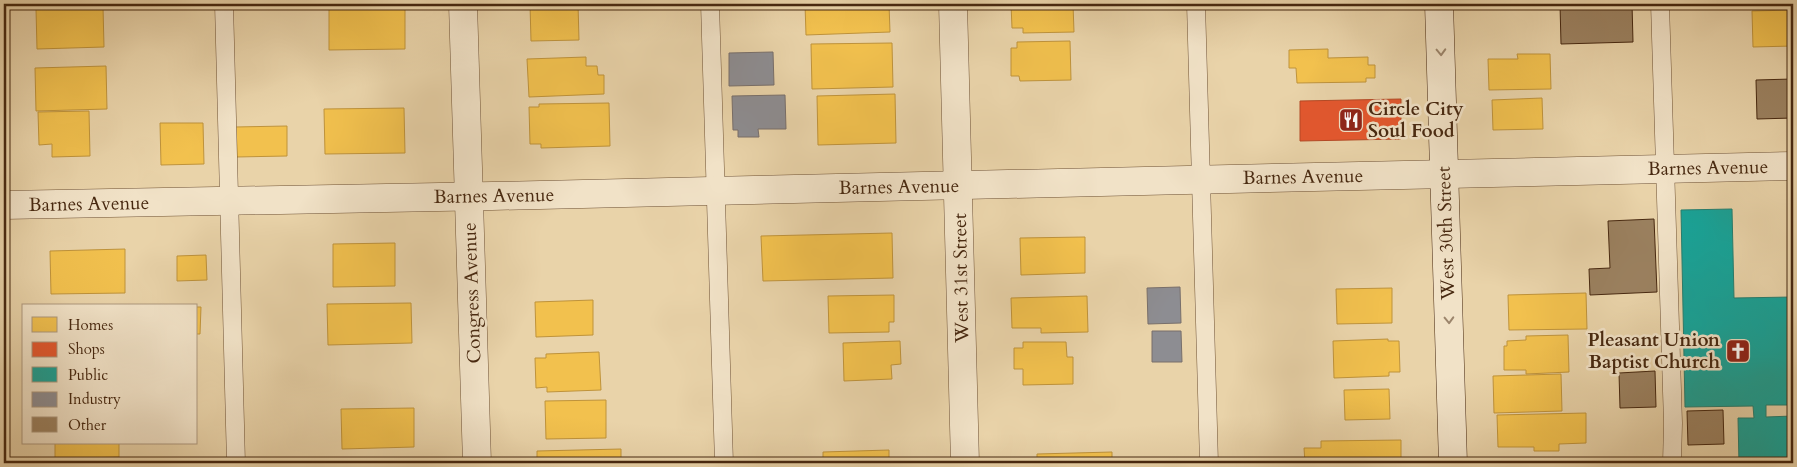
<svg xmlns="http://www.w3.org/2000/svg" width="1797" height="467" font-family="Cardo,serif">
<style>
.homes{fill:#f2c14e;stroke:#bf933b}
.shops{fill:#e4572e;stroke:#b54925}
.public{fill:#17a398;stroke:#257e6f}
.industry{fill:#8d8d92;stroke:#786f6b}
.building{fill:#9b8160;stroke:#472810}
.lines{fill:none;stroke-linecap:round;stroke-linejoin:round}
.lane-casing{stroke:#705336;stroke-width:19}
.street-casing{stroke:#705336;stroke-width:29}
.secondary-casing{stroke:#472810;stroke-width:29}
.lane{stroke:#f1e2c7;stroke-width:18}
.street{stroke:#f1e2c7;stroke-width:28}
.secondary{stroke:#f1e2c7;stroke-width:28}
.oneway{stroke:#9c856c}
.labels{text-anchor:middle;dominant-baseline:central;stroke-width:5;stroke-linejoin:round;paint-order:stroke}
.poi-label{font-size:19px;font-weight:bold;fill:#472810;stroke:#f1e2c7;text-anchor:start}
.street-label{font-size:19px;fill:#472810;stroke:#f1e2c7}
</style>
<rect width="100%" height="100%" fill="#e9d3a9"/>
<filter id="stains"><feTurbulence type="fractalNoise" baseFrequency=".004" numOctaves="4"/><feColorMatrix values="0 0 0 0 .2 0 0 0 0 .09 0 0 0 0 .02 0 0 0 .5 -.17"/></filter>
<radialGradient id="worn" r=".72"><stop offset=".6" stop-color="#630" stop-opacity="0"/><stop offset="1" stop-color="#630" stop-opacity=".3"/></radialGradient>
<g class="homes">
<polygon points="530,4 578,4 579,40 531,41"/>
<polygon points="805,4 889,4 890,32 806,35"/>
<polygon points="1011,4 1073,4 1074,32 1023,33 1023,28 1012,28"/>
<polygon points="1757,4 1793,4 1793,5 1757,6"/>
<polygon points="103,7 104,47 37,49 36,9"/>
<polygon points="405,7 405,49 329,50 329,9"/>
<polygon points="1793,10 1793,46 1753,47 1752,11"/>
<polygon points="1070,41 1071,80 1020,81 1019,76 1011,76 1011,48 1017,48 1017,42"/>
<polygon points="892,43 893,87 812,89 811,44"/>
<polygon points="1328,49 1328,58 1368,57 1368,65 1375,65 1375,78 1366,78 1366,82 1297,83 1296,68 1289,68 1289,50"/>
<polygon points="1517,54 1550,54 1551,89 1489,90 1488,59 1518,59"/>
<polygon points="586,57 586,66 597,66 598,75 604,75 604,94 529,97 527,59"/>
<polygon points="106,66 107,109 36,111 35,68"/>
<polygon points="895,94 896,143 818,145 817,96"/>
<polygon points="1542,98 1543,129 1493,130 1492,100"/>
<polygon points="609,103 610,146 541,148 541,144 530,144 529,107 539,107 539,104"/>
<polygon points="404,108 405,153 325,154 324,109"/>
<polygon points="89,111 90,156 52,157 52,144 39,145 38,112"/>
<polygon points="160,123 203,123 204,164 161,165"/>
<polygon points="287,126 287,156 236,157 235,127"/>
<polygon points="892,233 893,278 763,281 761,236"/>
<polygon points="1085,237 1085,273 1021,275 1020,238"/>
<polygon points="395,243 395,286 333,287 333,244"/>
<polygon points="125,249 125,293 51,294 50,251"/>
<polygon points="206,255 207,280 177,281 177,256"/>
<polygon points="1392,288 1392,323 1337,324 1336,289"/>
<polygon points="1586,293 1587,329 1509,330 1508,295"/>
<polygon points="894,295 894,322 889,322 889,332 829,333 828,296"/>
<polygon points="1087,296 1088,332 1041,333 1041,328 1012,328 1011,298"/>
<polygon points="593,300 593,335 536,337 535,302"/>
<polygon points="411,303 412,343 328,345 327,304"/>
<polygon points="196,307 201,307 200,334 196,334"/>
<polygon points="1568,335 1569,372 1526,374 1526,370 1504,370 1504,346 1507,346 1507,341 1526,340 1526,336"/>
<polygon points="1388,339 1388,341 1399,341 1400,372 1389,372 1389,376 1334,378 1333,341"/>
<polygon points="900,341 901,364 891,365 892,379 844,381 843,343"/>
<polygon points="1023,342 1066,342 1067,357 1073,357 1073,384 1023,385 1023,369 1014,369 1014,348 1023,348"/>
<polygon points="599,352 601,390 547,392 547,387 536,388 535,358 546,358 546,354"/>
<polygon points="1561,374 1562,411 1494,413 1493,376"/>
<polygon points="1389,389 1390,419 1345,420 1344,390"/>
<polygon points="606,400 606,438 546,439 545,401"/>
<polygon points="414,408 414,447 342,449 341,409"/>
<polygon points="1586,413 1586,443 1559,444 1559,451 1534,451 1534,447 1498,447 1497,415"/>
<polygon points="1401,440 1401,463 1305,463 1304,448 1321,448 1321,441"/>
<polygon points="55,443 119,443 119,457 55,459"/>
<polygon points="621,449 621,463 537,463 537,451"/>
<polygon points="889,450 889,463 823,463 823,452"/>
<polygon points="1112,452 1112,463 1029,463 1029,458 1037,458 1037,454"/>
</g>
<polygon class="shops" points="1401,99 1401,139 1300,141 1300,101"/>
<polygon class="public" points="1732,209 1734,298 1793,297 1793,405 1766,405 1766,417 1793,416 1793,463 1739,463 1738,418 1754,418 1753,406 1685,407 1681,210"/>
<g class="industry">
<polygon points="773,52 774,85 729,86 729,53"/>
<polygon points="785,95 786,129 758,129 759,137 738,137 738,130 733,130 732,96"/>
<polygon points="1180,287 1181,323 1148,324 1147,288"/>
<polygon points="1152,331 1181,331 1182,362 1152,362"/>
</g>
<g class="building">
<polygon points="1560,4 1632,4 1633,42 1561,44"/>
<polygon points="1793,79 1793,118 1757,119 1756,80"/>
<polygon points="1654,219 1657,292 1590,295 1589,269 1610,268 1608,221"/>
<polygon points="1655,371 1656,407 1620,408 1619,373"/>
<polygon points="1723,410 1724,444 1688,445 1687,411"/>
</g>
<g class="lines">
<defs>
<g id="lane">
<polyline points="224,4 236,463"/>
<polyline points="710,4 724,463"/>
<polyline points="1196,4 1209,463"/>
<polyline points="1660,4 1673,423 1672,463"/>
</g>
<g id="street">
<polyline points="463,4 477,463"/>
<polyline points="953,4 965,463"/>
<polyline points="4,205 492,196 1793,166"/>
</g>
<polyline id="secondary" points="1439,4 1453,463"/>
</defs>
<use href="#lane" class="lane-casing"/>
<use href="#street" class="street-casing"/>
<use href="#secondary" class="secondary-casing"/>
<use href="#lane" class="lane"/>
<use href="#street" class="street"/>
<use href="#secondary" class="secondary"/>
</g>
<defs><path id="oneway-chevron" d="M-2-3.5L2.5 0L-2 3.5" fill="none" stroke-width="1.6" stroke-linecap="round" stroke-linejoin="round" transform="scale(1.25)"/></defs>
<g class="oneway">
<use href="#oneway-chevron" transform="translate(1441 52) rotate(88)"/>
<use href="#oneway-chevron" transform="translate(1449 320) rotate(88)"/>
</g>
<defs>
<symbol id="restaurant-square" viewBox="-11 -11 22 22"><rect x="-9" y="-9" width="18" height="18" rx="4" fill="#8f2418" stroke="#f1e2c7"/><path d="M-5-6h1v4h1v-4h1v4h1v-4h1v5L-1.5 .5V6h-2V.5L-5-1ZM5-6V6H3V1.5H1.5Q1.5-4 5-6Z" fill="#fff"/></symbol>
<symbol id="church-square" viewBox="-11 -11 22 22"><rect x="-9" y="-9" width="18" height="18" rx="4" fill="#8f2418" stroke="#f1e2c7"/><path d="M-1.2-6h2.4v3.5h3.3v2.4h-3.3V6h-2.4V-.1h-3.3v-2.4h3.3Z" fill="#fff"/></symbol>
</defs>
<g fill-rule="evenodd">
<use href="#restaurant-square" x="1337" y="106" width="28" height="28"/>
<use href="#church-square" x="1724" y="337" width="28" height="28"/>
</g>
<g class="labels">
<g class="poi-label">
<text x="1368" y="109">Circle City<tspan x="1368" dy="22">Soul Food</tspan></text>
<text x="1720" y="340" text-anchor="end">Pleasant Union<tspan x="1720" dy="22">Baptist Church</tspan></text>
</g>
<g class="street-label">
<text transform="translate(1708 168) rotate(-1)">Barnes Avenue</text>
<text transform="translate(1303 177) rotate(-1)">Barnes Avenue</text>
<text transform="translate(899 187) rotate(-1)">Barnes Avenue</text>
<text transform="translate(494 196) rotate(-1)">Barnes Avenue</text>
<text transform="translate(89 204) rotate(-1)">Barnes Avenue</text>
<text transform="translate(1446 233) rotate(-92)">West 30th Street</text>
<text transform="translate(961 278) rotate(-91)">West 31st Street</text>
<text transform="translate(472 293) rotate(-92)">Congress Avenue</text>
</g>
</g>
<rect width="1797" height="467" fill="none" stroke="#e9d3a9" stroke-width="20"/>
<rect x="5" y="5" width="1787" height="457" fill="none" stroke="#472810" stroke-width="2.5"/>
<rect x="10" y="10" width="1777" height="447" fill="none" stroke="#472810"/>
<rect x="22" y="304" width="175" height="140" fill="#f1e2c7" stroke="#ad987e"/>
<rect x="32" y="317" width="25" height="15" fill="#f2c14e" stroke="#ad987e"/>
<text x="68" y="330" font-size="15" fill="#472810">Homes</text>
<rect x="32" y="342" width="25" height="15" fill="#e4572e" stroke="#ad987e"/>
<text x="68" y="354" font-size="15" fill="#472810">Shops</text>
<rect x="32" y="367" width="25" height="15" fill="#17a398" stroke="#ad987e"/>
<text x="68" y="380" font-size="15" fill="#472810">Public</text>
<rect x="32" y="392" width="25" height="15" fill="#8d8d92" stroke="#ad987e"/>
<text x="68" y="404" font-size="15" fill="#472810">Industry</text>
<rect x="32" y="417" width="25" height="15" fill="#9b8160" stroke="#ad987e"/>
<text x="68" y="430" font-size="15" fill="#472810">Other</text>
<rect width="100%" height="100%" filter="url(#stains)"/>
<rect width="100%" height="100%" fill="url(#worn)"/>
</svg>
